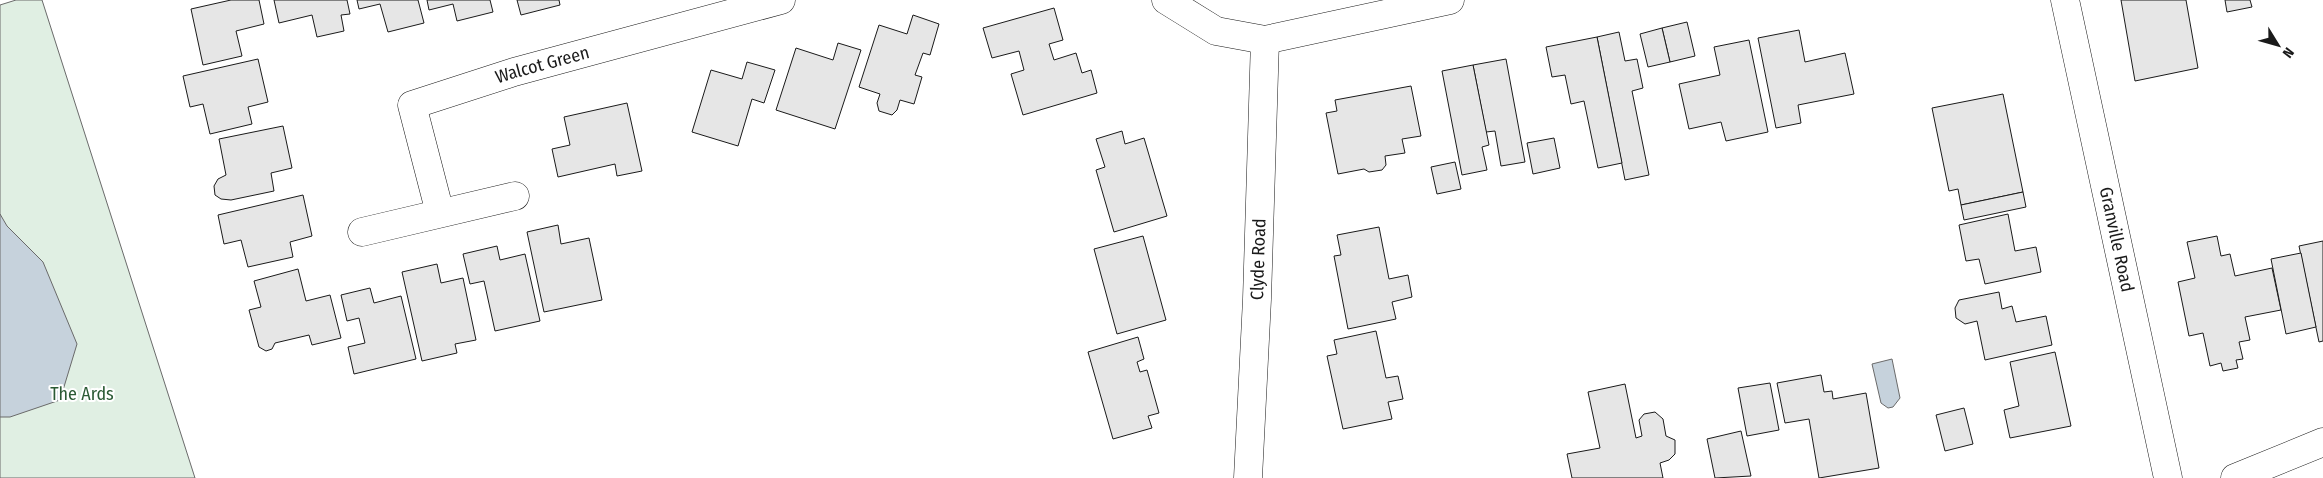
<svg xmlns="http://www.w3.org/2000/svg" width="2323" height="478" font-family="'Fira Sans Condensed',sans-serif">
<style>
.green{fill:#e0efe3;stroke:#6a6a6a}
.water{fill:#c6d2dc;stroke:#6a6a6a}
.building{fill:#e6e6e6;stroke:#1a1a1a}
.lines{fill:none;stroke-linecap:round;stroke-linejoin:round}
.minor-casing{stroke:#1a1a1a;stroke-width:29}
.minor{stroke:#fff;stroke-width:28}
.labels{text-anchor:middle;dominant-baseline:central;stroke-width:4;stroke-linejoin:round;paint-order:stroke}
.street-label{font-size:18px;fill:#1a1a1a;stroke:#fff}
.park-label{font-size:18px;fill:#2b5a34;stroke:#fff}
</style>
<rect width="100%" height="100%" fill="#fff"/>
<polygon class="green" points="16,0 42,0 195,478 0,478 0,5"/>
<g class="water">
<polygon points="0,214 7,226 43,262 77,344 60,400 10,417 0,417"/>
<polygon points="1892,359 1900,398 1893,407 1888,408 1881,403 1872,364"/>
</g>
<g class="building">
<polygon points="231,0 259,0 264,24 236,31 242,56 203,65 191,9"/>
<polygon points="274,0 347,0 350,14 341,15 344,31 317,37 312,15 279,23"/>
<polygon points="357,0 418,0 424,23 388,32 380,4 359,9"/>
<polygon points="427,0 490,0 493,12 457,21 453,4 429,10"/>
<polygon points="517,0 559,0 560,5 521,15"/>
<polygon points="2121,0 2186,0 2198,68 2135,81"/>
<polygon points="2225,0 2250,0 2252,7 2227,12"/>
<polygon points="1054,8 1063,40 1049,44 1054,60 1076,53 1082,73 1091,70 1097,93 1023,115 1011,74 1024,70 1019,51 992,58 983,28"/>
<polygon points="913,15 939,24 930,55 923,53 915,75 922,77 914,104 900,100 897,110 892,115 879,111 877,103 880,94 859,87 879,25 907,34"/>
<polygon points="1687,22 1695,56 1670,62 1662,28"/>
<polygon points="1662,28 1670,62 1648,67 1640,34"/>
<polygon points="1799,30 1805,62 1845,53 1854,94 1798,105 1801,123 1776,128 1758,38"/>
<polygon points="1619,32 1625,61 1637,59 1643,88 1632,91 1649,175 1625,180 1597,37"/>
<polygon points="1597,37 1622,163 1598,168 1584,101 1571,104 1565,75 1552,77 1546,47"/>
<polygon points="1749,40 1768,132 1726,141 1721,122 1689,129 1679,84 1720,75 1714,47"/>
<polygon points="838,43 861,50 835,129 776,110 796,48 833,60"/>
<polygon points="258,59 268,102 248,107 252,124 210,134 203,104 190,107 183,76"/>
<polygon points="1506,59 1525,162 1501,166 1495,131 1486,132 1473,65"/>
<polygon points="747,62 775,70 764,103 752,99 738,146 692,132 711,70 742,79"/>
<polygon points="1473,65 1489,145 1482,147 1487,170 1462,175 1442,71"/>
<polygon points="1411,86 1421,136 1402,139 1405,153 1385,156 1386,165 1382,170 1369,172 1364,169 1338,174 1326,113 1337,111 1335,100"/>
<polygon points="2003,94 2023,192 1961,205 1958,189 1949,191 1932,108"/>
<polygon points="627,103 642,171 617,176 615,164 558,177 552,149 570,145 564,117"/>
<polygon points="283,126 292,168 271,173 274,191 231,200 221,199 215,195 214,186 218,179 226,175 219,139"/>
<polygon points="1122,131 1125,144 1144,138 1167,216 1114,232 1096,170 1105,167 1096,139"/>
<polygon points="1554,138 1560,168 1533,174 1527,143"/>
<polygon points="1455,162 1461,189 1437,194 1431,167"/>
<polygon points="2023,192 2026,207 1964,220 1961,205"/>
<polygon points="303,195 312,236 290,242 293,257 248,267 241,240 224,244 218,215"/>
<polygon points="2008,214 2015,251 2036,247 2041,272 1985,284 1979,259 1966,261 1959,225"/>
<polygon points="558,225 561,244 589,238 602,300 544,312 527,232"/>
<polygon points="1379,227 1389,279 1408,275 1412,297 1392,302 1396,319 1348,329 1334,256 1341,255 1337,235"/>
<polygon points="1143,236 1166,320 1117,334 1094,249"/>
<polygon points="2217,236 2221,256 2230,254 2235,276 2272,268 2281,310 2245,317 2250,340 2239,342 2243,359 2236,360 2238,368 2223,371 2221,363 2210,366 2203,333 2189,336 2178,282 2195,278 2187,242"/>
<polygon points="2323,241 2323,341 2319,342 2299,246"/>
<polygon points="497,246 500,260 525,254 540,321 495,331 484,281 470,284 463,254"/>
<polygon points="2301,253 2316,327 2286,334 2271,259"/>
<polygon points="437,264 441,283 463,278 476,340 455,344 457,353 422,361 402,272"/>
<polygon points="298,269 306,301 330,295 341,338 312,345 309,335 275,343 272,349 266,351 259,347 249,310 261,307 254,281"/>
<polygon points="370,288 374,303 401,296 416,359 354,374 348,347 365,343 359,318 347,321 341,295"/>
<polygon points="1999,292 2002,309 2012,306 2016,322 2046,316 2052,345 1985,360 1977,321 1965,324 1956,318 1955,308 1959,300"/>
<polygon points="1376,331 1386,378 1398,376 1403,399 1388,402 1392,419 1343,429 1327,356 1337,354 1334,340"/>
<polygon points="1138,337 1144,359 1137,362 1140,372 1147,370 1159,413 1148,416 1152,428 1113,439 1088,352"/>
<polygon points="2055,352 2071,426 2010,438 2004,410 2019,406 2010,362"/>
<polygon points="1821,375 1824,392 1832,391 1833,399 1866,393 1879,468 1819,478 1809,419 1785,423 1777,383"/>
<polygon points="1770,383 1779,430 1747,436 1738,388"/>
<polygon points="1625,384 1636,438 1642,436 1639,420 1644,414 1655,412 1663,419 1666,436 1675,440 1675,454 1669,460 1660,463 1663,478 1572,478 1567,454 1600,448 1588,392"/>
<polygon points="1964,408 1973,444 1945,451 1936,415"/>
<polygon points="1741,431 1751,476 1715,478 1707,439"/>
</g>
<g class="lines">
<defs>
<g id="minor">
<polyline points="1166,0 1216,31 1265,40 1450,0"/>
<path id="s1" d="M2065 0 2168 478"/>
<path id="s2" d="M440 213 412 105 514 72 781 0"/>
<polyline points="362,232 515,196"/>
<path id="s3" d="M1248 478 1257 299 1265 40"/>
<polyline points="2235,478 2323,442"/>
</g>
</defs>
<use href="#minor" class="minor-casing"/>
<use href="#minor" class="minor"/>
</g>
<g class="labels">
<g class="street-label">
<text stroke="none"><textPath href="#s2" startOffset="248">Walcot Green</textPath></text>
<text stroke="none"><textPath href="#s1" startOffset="245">Granville Road</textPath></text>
<text stroke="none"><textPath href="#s3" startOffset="219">Clyde Road</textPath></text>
</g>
<g class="park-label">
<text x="82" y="394">The Ards</text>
</g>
</g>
<g transform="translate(2278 45) rotate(127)" stroke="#ffffff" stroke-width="4" paint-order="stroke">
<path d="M0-4L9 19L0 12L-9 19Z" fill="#1a1a1a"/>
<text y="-8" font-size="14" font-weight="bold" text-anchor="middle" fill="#1a1a1a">N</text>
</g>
</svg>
